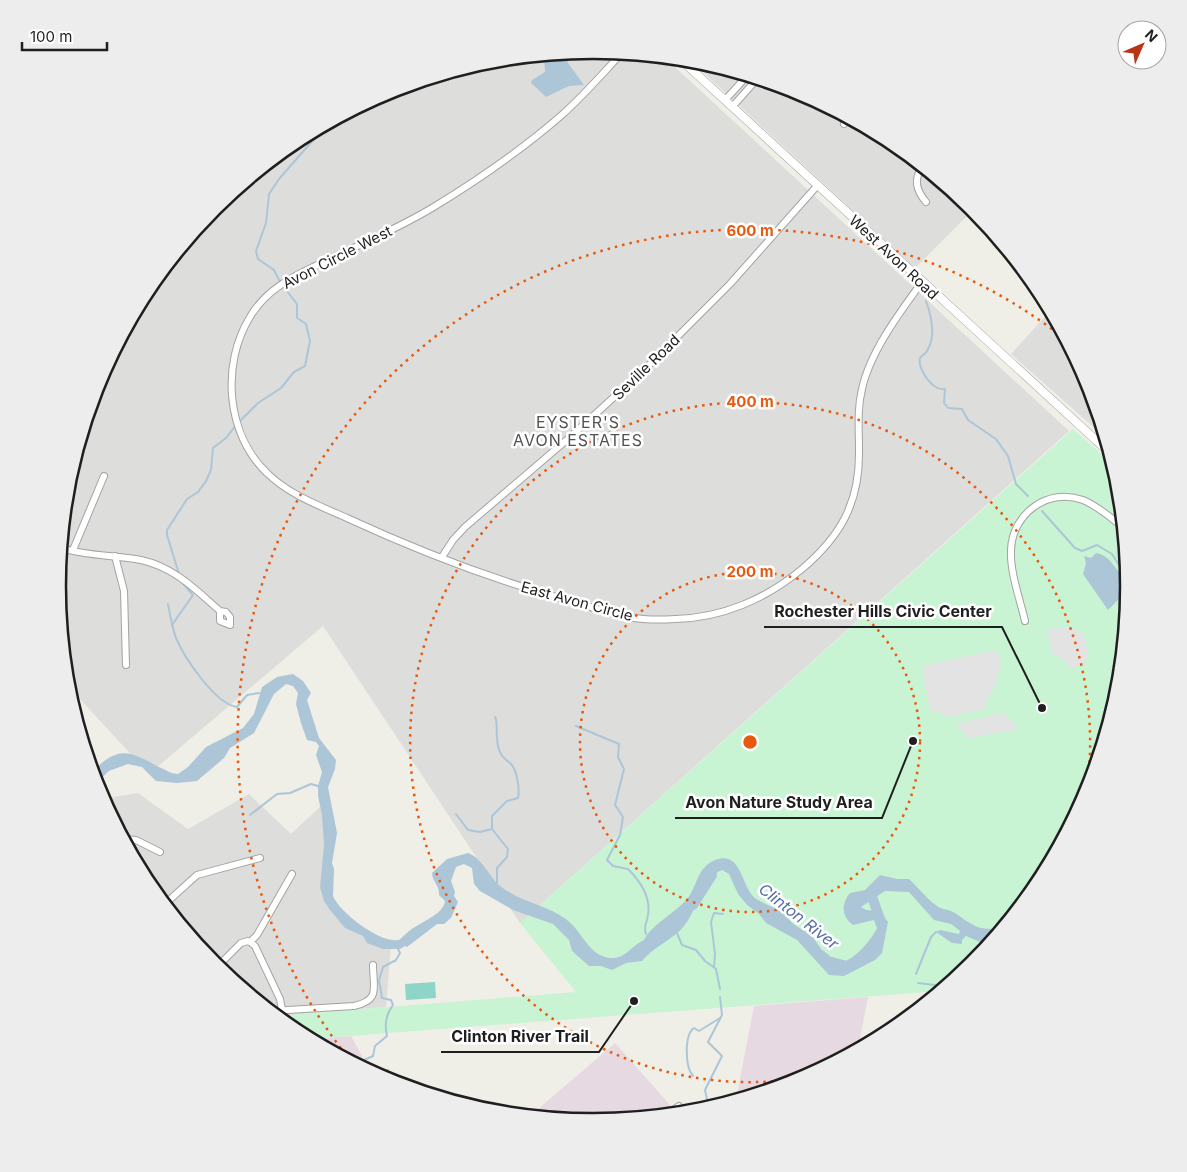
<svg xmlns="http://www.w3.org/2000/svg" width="1187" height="1172" font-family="Inter,sans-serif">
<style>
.residential{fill:#dddddc}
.industrial{fill:#e7d9e2}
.park{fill:#c8f4d4}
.pitch{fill:#8dd6c7}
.parking{fill:#e3e3e3}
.water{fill:#acc6d8}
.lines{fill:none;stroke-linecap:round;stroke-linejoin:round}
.stream{stroke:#acc6d8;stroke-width:2}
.river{stroke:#acc6d8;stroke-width:10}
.minor-casing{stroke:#a3a3a3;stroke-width:8}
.tertiary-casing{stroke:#a3a3a3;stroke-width:9}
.minor{stroke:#fff;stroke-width:6}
.tertiary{stroke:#fff;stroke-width:8}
.ring{fill:none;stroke:#e8590c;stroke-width:2.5;stroke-dasharray:2.5 5}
.labels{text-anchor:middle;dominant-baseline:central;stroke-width:5;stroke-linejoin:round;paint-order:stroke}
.street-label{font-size:15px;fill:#1f1f1f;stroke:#fff}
.neighbourhood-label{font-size:16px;letter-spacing:1px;fill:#525252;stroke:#fff}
.water-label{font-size:16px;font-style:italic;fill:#556ea6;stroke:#fff}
.rim{fill:none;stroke:#1f1f1f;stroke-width:2.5}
.centre{fill:#e8590c;stroke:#fff;stroke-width:2.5}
.ring-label{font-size:15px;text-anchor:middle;font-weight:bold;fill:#e8590c;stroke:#fff;stroke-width:5;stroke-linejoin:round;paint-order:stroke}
.leader{fill:none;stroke:#1f1f1f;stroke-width:2}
.callout-dot{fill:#1f1f1f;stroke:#fff;stroke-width:2}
.callout-label{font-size:16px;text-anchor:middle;font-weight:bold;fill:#1f1f1f;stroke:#fff;stroke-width:5;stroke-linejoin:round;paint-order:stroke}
</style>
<rect width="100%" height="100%" fill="#efeee7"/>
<g class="residential">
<polygon points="594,50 664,57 1069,431 520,923 323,626 149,774 67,685 58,586 68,481 98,381 148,288 215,207 296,140 389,91 489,60"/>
<polygon points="690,60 799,91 892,140 974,209 915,268"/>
<polygon points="1051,310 1089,381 1106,438 1011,354"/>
<polygon points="138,793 188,829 249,794 291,834 323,804 331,836 324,891 341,917 391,945 386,1007 276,1016 214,965 148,884 102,799"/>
</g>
<g class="industrial">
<polygon points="868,997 858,1049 798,1081 736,1100 754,1006"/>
<polygon points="351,1036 370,1071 310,1039"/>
<polygon points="615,1043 678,1114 593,1122 530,1116"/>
</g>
<polygon class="park" points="1073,429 1115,466 1119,482 1129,586 1119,691 1089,791 1039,884 972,965 940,991 310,1039 295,1032 276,1016 576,992 520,923"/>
<polygon class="pitch" points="435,982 436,998 406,1000 405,984"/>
<g class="parking">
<polygon points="1072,627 1079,633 1083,632 1089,658 1084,660 1085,665 1070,669 1068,664 1058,656 1053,657 1047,629"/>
<polygon points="996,650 1001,659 999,674 995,675 997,682 985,704 986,709 948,717 935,711 931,714 923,673 925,671 922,666"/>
<polygon points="1004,713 1019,729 968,738 955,724"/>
</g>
<g class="water">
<polygon points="566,53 568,63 584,85 569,86 546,97 531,83 532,80 545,72 544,55"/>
<path d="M1096 553C1109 554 1120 574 1126 584L1125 593 1108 610 1083 574 1086 563 1084 556 1091 558Z"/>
<path d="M293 674 303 681 311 693 307 700 319 738 336 760 335 769 328 787 337 833 332 863 334 869 333 896C340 913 381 944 399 940 404 936 409 930 415 927 424 921 444 913 445 901L439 895C440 886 432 881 432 873L447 859 468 853C481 857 489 876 499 885 520 903 546 904 567 920 583 932 588 956 611 958 626 959 632 945 644 940 652 924 674 914 687 899 698 886 696 868 715 860 742 850 741 887 755 898 763 904 773 906 781 912 787 916 790 922 795 925 800 929 807 931 811 936 820 944 825 960 836 964 851 964 871 941 877 928L874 920 853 925C841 916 841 904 850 893L865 890 880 875 897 879H909C919 888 926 898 937 906 942 910 949 909 955 913 974 926 979 932 1004 927L991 942 982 943 966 936 962 940V944L952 943 936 932 940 930 959 934 960 931 951 924 934 920 909 892 885 891 861 907 866 910 879 911 888 922 882 953 875 960 844 976 829 975 797 940 766 923 759 914 747 905 738 894 729 874 722 870C699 880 699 908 684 926 674 939 653 947 642 961L626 963 612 970 601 966H589L572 951 569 940 553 924 513 910 480 891 474 884 472 868 464 864 456 867 451 881 455 892 454 896 458 902 451 918 444 924H437L407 947 405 946 400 949H383L367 943 363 936 345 928 330 910 324 901 320 887 324 845 322 815 318 796V786L322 772 316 755 319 746 316 742 307 740 301 723 296 704 298 693 293 686 286 684 274 694 254 733 230 748 224 758 197 781 177 783 156 781 142 767 128 764 109 771 96 783 92 772C119 745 129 751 159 767 166 770 171 774 178 774L188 767 206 747 243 728 254 714 262 687 277 677Z"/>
</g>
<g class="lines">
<g class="stream">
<polyline points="333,120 342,118 351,111"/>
<polyline points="280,282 274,270 258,259 256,251 266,223 269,194 279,179 328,123"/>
<path d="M926 301C931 315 936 335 928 349 927 353 922 355 920 358 917 368 932 391 945 389L944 403 948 408 962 409 968 420 996 439 1008 456 1016 484 1028 496"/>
<polyline points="239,422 258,403 281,388 294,372 305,366 310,341 306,324 297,318 297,304 283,286"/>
<polyline points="1042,511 1075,548 1082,551 1097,545 1112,554 1129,581"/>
<polyline points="179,574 167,535 167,530 187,499 198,492 206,481 211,470 213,448 226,438 236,425"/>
<polyline points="1120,597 1128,603"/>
<path d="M168 604C170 615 172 627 176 638 184 657 215 704 237 707L247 695 259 693"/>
<polyline points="172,625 193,595 181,581"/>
<path d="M495 717C499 724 494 740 500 752 502 758 507 760 511 764 517 770 520 790 518 798L507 801 492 816V829L508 849 507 857 497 868V883"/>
<path d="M576 726 619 744 618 757 624 769 615 805 623 817 620 835 607 860 613 866 628 869C640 881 651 898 648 915 647 923 643 926 646 934"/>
<polyline points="456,814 468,830 480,832 492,829"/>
<polyline points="250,815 277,794 290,793 311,784 318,786"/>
<polyline points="677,933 682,945 696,950 705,961 716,969 720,989"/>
<polyline points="714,967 715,954 711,922 714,913 723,914"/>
<polyline points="916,974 931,937 936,932"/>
<polyline points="918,983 935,985 940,991"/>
<path d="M693 1076C685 1067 684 1035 694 1028L699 1031 720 1018"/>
<path d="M388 1081V1070L373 1069 364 1060 373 1056 375 1046 387 1036C384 1023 386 1014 393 1005L391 1000 382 998 379 980 383 967 396 960 400 953 398 949"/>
<polyline points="709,1108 705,1090 722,1056 708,1042 722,1015 720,997"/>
</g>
<g class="river">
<polyline points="875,890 871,894 881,922"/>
<polyline points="693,905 712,875"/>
<polyline points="821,955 828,961 847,966 853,963"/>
</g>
<defs>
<g id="minor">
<path d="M622 53C603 73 584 95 563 114 523 149 478 180 432 208 402 226 369 241 336 256 304 272 269 284 250 317 221 364 226 434 267 473 288 494 320 506 347 518 416 550 489 578 563 599 585 605 607 613 629 617 644 620 661 620 675 619 722 618 766 599 802 569 841 536 860 502 859 450 859 429 857 409 862 389 870 352 900 312 922 282"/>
<polyline points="725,100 748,75"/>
<polyline points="732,107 758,78"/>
<polyline points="844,124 849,118"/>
<path d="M923 166C913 179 916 190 926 202"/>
<polyline points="1097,442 1105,434"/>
<path d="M61 548C86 556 115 555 141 560 174 567 196 590 220 611L226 612 230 617V625L220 621V611"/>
<polyline points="73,550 104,476"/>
<polyline points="115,556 124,591 126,665"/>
<polyline points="442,557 453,540 465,527 569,438 647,367 730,284 817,186"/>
<path d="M1025 621C1020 599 1010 573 1011 550 1012 514 1048 487 1083 500 1098 506 1111 518 1124 528"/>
<polyline points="124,839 136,840 160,852"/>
<polyline points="165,904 197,875 260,858"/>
<polyline points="250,942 255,946 280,999 282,1010"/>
<polyline points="217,967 241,943 248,941 250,942 257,935 292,874"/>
<path d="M271 1011 354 1006C381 1000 373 988 373 965"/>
<polyline points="666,1115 679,1106 686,1113"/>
</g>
<polyline id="tertiary" points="679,58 1111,454"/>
</defs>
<use href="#minor" class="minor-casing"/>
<use href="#tertiary" class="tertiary-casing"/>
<use href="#minor" class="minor"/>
<use href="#tertiary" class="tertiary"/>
</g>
<g class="ring">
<circle cx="750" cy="742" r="170"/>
<path d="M803 1078A340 340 0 1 1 1086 795"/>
<path d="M350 1060A511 511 0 0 1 1065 339"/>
</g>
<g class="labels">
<g class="street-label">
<text transform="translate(337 257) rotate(-27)">Avon Circle West</text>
<text transform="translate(894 257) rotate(43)">West Avon Road</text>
<text transform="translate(646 367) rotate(-44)">Seville Road</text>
<text transform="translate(577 601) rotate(15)">East Avon Circle</text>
</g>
<g class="neighbourhood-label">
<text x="578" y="422">EYSTER'S<tspan x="578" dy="18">AVON ESTATES</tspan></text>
</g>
<g class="water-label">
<text transform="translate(799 916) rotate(38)">Clinton River</text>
</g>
</g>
<path d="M0 0H1187V1172H0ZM66 586a527 527 0 1 1 1054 0a527 527 0 1 1-1054 0Z" fill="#ededed" fill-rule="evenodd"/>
<path class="rim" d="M66 586a527 527 0 1 1 1054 0a527 527 0 1 1-1054 0Z"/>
<circle cx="750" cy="742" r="8" class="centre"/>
<g class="ring-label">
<text x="750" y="236">600 m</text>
<text x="750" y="407">400 m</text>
<text x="750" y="577">200 m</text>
</g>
<path class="leader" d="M1042 708L1002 627H764M913 741L882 818H675M634 1001L599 1052H441"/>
<g class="callout-dot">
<circle cx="1042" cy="708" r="5"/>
<circle cx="913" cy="741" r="5"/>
<circle cx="634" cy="1001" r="5"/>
</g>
<g class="callout-label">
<text x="883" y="617">Rochester Hills Civic Center</text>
<text x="779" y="808">Avon Nature Study Area</text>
<text x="520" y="1042">Clinton River Trail</text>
</g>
<g transform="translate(1142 45) rotate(45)"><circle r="24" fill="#ffffff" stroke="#a5a5a5"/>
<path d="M0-4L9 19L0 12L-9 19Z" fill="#ba3314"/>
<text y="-8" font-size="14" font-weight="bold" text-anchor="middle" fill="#1f1f1f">N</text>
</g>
<path d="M22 42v8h85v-8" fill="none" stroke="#1f1f1f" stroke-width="2.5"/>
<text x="30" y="42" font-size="15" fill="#1f1f1f" stroke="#ffffff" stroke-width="4" paint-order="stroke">100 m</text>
</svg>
